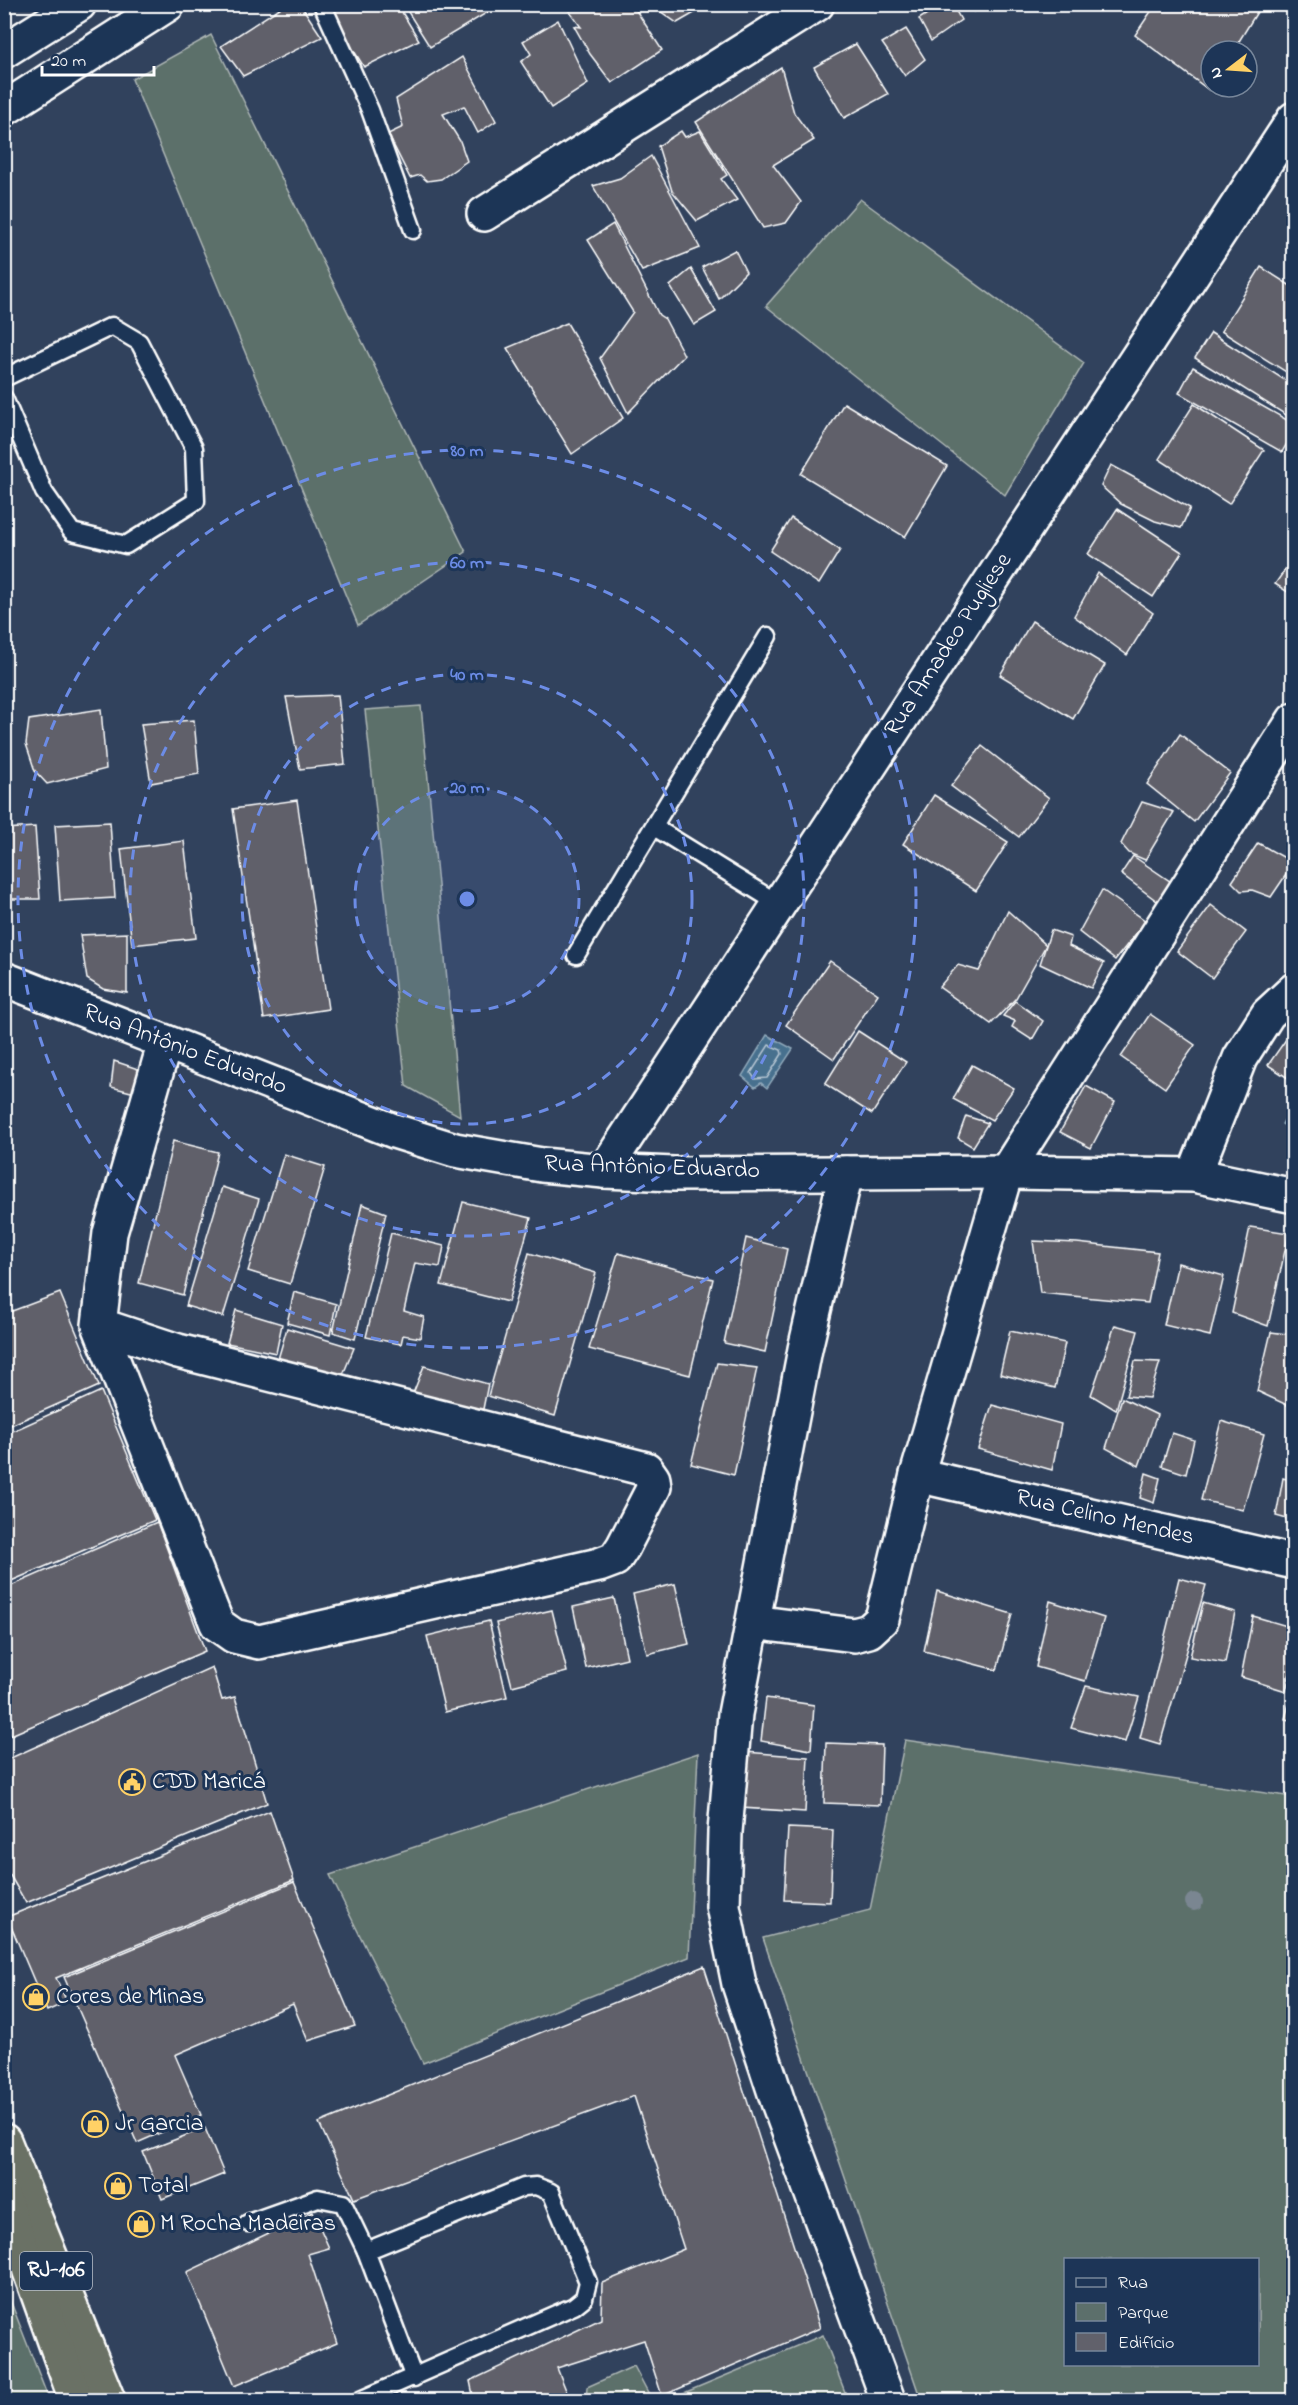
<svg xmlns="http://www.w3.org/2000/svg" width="1298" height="2405" font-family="'Indie Flower',sans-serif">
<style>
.green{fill:#5c6f6b;stroke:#aeb7b5;stroke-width:1.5;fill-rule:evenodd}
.water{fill:#466f8e;stroke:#90a9bb;stroke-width:1.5}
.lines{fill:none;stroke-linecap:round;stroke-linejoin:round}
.shore{stroke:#b5c5d2;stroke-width:1.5}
.building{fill:#61616b;stroke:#fff;stroke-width:1.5}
.service-casing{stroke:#fff;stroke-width:21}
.minor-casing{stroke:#fff;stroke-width:38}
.secondary-casing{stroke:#fff;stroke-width:38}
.trunk-casing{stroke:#fff;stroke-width:38}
.service{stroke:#1d3557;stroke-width:16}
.minor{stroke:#1d3557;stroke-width:33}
.secondary{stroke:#1d3557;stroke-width:33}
.trunk{stroke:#6b7165;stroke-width:33}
.tree{fill:#7a8691}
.ring{fill:none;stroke:#6c8ce6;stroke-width:3;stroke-dasharray:10 8}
.labels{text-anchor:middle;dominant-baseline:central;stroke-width:6;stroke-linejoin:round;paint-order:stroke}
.shield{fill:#1d3557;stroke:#bbc2cd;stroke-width:1.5}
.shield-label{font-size:22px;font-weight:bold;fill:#fff}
.street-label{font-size:24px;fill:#fff;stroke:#1d3557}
.poi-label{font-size:24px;fill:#fff;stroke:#1d3557;text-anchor:start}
.centre{fill:#6c8ce6;stroke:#1d3557;stroke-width:3}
.ring-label{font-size:18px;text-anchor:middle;font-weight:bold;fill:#6c8ce6;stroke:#1d3557;stroke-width:6;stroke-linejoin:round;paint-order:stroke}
</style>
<rect width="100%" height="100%" fill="#31425d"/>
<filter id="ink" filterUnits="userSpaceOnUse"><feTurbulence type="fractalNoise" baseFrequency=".0167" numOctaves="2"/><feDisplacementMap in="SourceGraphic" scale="12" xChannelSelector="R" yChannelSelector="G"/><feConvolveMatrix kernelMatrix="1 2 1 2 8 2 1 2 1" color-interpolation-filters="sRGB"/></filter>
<g filter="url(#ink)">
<g class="green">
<polygon points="211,35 466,552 358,625 132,79"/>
<polygon points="860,199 1084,363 1005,495 766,306"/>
<polygon points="421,706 460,1116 406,1086 365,710"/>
<path d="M905 1740 1293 1797V2400H921L763 1938 870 1910ZM1066 2260H1258V2364H1066Z"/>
<polygon points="698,1753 689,1957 423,2063 330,1875"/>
<polygon points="4,2287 5,2287 49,2400 5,2400"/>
<polygon points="823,2335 848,2400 667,2400"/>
<polygon points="634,2366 652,2400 586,2400 587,2387"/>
</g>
<g class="water">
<polygon points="767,1035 793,1049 767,1088 761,1083 755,1087 742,1076"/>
<polygon points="1293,1105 1293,1131 1282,1124"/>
</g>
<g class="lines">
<polygon class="shore" points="769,1045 781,1050 782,1054 767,1078 755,1079 751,1073"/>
</g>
<g class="building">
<polygon points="286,4 300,4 322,37 243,76 221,46"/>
<polygon points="316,4 397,4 419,40 364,67 346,38"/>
<polygon points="403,4 497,4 498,6 430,47"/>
<polygon points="564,4 632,4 662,50 612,83 590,54 574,26 581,27"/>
<polygon points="650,4 710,4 677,23"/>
<polygon points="943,4 952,4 961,20 931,41 919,19"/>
<polygon points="968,4 983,4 974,12"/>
<polygon points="1156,4 1262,4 1233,51 1211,51 1209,90 1135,35"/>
<polygon points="558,20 588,84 551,108 521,62 531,54 523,41"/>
<polygon points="906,29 925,59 905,76 882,43"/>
<polygon points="856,44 888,94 844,118 814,67"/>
<polygon points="462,57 496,121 478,133 464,106 443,114 460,141 467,161 441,179 427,181 420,175 410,178 388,134 403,127 396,99"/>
<polygon points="781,67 794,113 814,140 773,165 801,202 786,223 763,228 696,122"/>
<polygon points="681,131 685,137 700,131 727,175 721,179 737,200 697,221 672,191 658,146"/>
<polygon points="651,156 700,248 642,271 593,186 620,178"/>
<polygon points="613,224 659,315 665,319 684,355 628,413 600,358 633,312 588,240"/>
<polygon points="735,250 746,272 719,299 702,267"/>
<polygon points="1261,267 1294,288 1294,377 1221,331"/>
<polygon points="691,269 716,312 694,325 670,286"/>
<polygon points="567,323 623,418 572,454 507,348"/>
<polygon points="1211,333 1294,386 1294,420 1195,358"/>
<polygon points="1193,367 1294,424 1294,431 1282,452 1179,393"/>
<polygon points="844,403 947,466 905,537 801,474"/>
<polygon points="1194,404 1264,450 1229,504 1159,459"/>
<polygon points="1111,465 1190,508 1181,528 1155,521 1121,504 1101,486"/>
<polygon points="1117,509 1182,552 1153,597 1088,554"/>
<polygon points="791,518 840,550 819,584 770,551"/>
<polygon points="1294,557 1294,596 1275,584"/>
<polygon points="1098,573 1153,613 1127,655 1074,616"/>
<polygon points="1032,621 1105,665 1073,719 1000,675"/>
<polygon points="338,695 345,764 300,769 286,697"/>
<polygon points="101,709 106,769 47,784 35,771 26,744 29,720"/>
<polygon points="194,720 199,774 151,783 141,724"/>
<polygon points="1180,734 1230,773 1194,822 1147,784"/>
<polygon points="982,746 1049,798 1019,837 951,786"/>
<polygon points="934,795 1008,842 976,891 903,844"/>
<polygon points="297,800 328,1009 264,1019 233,809"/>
<polygon points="1142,802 1174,812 1145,860 1129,853 1121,844"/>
<polygon points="110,822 115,898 60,901 55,825"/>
<polygon points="35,827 40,899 4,899 4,829"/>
<polygon points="184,841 196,938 132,945 121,849"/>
<polygon points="1258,843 1294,863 1271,897 1252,890 1241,891 1232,882"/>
<polygon points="1133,856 1180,888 1165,907 1121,874"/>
<polygon points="1102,890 1146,921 1115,960 1079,932"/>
<polygon points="1211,905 1246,932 1212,978 1177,951"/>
<polygon points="1008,911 1046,945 1016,998 991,1024 939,987 958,965 979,971"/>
<polygon points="1051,930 1071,937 1069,946 1104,963 1091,988 1040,964"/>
<polygon points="127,933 127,993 103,989 87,979 80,935"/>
<polygon points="830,961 878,994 834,1059 786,1025"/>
<polygon points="1015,1001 1043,1021 1032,1040 1012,1027 1015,1021 1003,1016"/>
<polygon points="1150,1014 1195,1045 1165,1088 1121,1057"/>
<polygon points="858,1031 906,1062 872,1114 825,1084"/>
<polygon points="1294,1032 1294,1082 1268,1065 1289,1035"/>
<polygon points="114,1061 141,1070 139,1094 111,1087"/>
<polygon points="972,1065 1014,1088 992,1120 953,1099"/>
<polygon points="1086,1086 1115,1102 1091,1148 1060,1132"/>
<polygon points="966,1116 988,1123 973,1147 958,1138"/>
<polygon points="173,1141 218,1152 183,1295 139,1283"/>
<polygon points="284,1154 325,1167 290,1284 248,1271"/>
<polygon points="222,1187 259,1199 223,1317 186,1306"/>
<polygon points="463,1202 531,1218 508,1302 441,1285"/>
<polygon points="362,1204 386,1213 355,1339 333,1332"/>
<polygon points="1250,1227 1289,1233 1268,1326 1232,1313"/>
<polygon points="391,1233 444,1246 440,1267 415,1263 404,1311 424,1317 420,1338 403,1335 401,1344 366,1337"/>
<polygon points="746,1238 787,1249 765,1352 724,1343"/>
<polygon points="1033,1241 1077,1243 1158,1252 1148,1303 1040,1293"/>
<polygon points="529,1253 596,1273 555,1416 488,1396"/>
<polygon points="618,1253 713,1279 690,1375 589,1349"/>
<polygon points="1178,1263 1224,1276 1210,1336 1164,1325"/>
<polygon points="294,1292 336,1304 330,1335 287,1323"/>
<polygon points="60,1293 99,1386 4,1428 4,1314"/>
<polygon points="236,1310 282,1324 276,1353 227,1343"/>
<polygon points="1115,1325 1138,1331 1116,1410 1091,1395"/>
<polygon points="287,1328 354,1348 339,1384 276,1366"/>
<polygon points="1010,1331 1065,1343 1055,1388 1000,1374"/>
<polygon points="1271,1332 1294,1335 1294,1388 1289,1406 1257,1391"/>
<polygon points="1135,1361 1160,1362 1149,1398 1126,1396"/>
<polygon points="717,1363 757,1368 734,1475 691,1464"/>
<polygon points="424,1366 488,1384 482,1414 412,1396"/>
<polygon points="101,1391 155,1520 4,1584 4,1435"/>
<polygon points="1122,1398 1157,1415 1139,1466 1106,1448"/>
<polygon points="992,1405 1061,1424 1052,1470 978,1449"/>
<polygon points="1221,1421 1264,1434 1243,1510 1201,1500"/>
<polygon points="1172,1433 1194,1440 1186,1474 1162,1466"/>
<polygon points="1146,1473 1160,1478 1154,1503 1140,1498"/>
<polygon points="1283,1478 1294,1481 1294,1521 1276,1516"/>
<polygon points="157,1522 205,1651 4,1738 4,1589"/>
<polygon points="1179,1578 1206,1585 1160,1744 1140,1738"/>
<polygon points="675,1584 689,1644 647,1654 633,1594"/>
<polygon points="937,1591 1012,1614 997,1670 924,1651"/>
<polygon points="614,1598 627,1658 586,1668 573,1607"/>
<polygon points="1050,1601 1104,1618 1085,1681 1036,1667"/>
<polygon points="1203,1603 1235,1612 1225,1663 1190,1657"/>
<polygon points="552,1610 567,1672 512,1686 496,1623"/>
<polygon points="1253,1616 1294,1628 1294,1654 1286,1691 1241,1677"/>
<polygon points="489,1621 507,1697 445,1712 427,1636"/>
<polygon points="212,1667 222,1700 235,1697 267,1803 26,1903 4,1865 4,1761"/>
<polygon points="1294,1683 1294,1721 1285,1719"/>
<polygon points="1086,1686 1139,1697 1125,1742 1071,1728"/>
<polygon points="766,1698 814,1705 811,1750 761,1741"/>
<polygon points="826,1743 882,1745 880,1805 824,1803"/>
<polygon points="745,1752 808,1757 805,1812 741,1808"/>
<polygon points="270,1811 294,1880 56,1978 67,2002 47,2011 7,1917"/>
<polygon points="788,1828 833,1830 830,1902 784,1900"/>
<polygon points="294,1882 355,2026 308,2041 293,2004 175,2055 201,2115 137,2143 64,1977"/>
<polygon points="704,1966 820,2328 662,2396 644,2340 557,2368 570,2400 474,2400 470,2381 601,2319 602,2283 684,2249 634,2096 354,2199 319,2123"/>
<polygon points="205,2128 224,2174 162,2199 143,2152"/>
<polygon points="313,2212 329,2248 308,2254 337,2343 234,2386 187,2272"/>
</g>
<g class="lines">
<defs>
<g id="service">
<polyline points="322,4 370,110 413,230"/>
<polyline points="4,378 112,326 139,342 194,448 196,501 126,545 72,532 44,492 4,398"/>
<polyline points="654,827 779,904"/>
<polyline points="576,955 768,636"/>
<polyline points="248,2223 318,2198 343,2203 366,2251 414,2378"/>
<polyline points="360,2400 574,2306 584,2298 588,2282 551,2192 536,2186 524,2187 366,2251"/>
</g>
<g id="minor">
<polyline points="484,214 817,4"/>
<polyline points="4,979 394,1131 455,1150 542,1165 604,1171 674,1174 1006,1172 1194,1175 1294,1196"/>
<polyline points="604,1171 1294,119"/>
<polyline points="846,1173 805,1349 735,1714 725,1832 723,1906 739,1984 779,2105 888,2400"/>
<polyline points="1194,1175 1240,1058 1268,1014 1294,990"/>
<polyline points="99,1325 217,1624 234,1636 259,1642 599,1565 615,1559 623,1547 654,1487 653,1479 646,1469 178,1351 99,1325 110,1233 165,1042"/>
<polyline points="917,1475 1294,1562"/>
<polyline points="753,1622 854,1635 869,1631 882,1619 917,1475 1006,1172 1294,720"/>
</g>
<g id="secondary">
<polyline points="4,51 79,4"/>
<polyline points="4,109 168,4"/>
</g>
<g id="trunk">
<polyline points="4,2141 108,2400"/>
<polyline points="4,2199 76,2400"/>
</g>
</defs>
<use href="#service" class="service-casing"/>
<use href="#minor" class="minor-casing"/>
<use href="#secondary" class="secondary-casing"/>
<use href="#trunk" class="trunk-casing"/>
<use href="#service" class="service"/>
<use href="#minor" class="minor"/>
<use href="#secondary" class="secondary"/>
<use href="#trunk" class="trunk"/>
</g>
<circle class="tree" cx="1194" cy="1902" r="9"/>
</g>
<circle cx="467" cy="899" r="112" fill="#6c8ce6" fill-opacity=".12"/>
<g class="ring">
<circle cx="467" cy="899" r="112"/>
<circle cx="467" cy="899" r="225"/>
<circle cx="467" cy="899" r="337"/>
<circle cx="467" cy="899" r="449"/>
</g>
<defs>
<symbol id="civic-ring" viewBox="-11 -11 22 22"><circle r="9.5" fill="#1d3557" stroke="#ffd166" stroke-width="1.5"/><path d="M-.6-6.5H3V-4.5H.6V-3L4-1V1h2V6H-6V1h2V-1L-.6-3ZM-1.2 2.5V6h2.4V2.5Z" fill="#ffd166"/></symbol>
<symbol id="shop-ring" viewBox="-11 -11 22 22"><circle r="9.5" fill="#1d3557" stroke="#ffd166" stroke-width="1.5"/><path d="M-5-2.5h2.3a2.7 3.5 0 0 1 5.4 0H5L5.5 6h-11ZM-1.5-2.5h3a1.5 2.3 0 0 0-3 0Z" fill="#ffd166"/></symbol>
</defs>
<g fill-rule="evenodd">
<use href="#civic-ring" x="117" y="1767" width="30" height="30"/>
<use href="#shop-ring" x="21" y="1982" width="30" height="30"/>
<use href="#shop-ring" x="80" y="2109" width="30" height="30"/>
<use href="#shop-ring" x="103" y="2171" width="30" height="30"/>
<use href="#shop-ring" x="126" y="2209" width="30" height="30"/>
</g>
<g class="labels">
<rect class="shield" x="20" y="2252" width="72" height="38" rx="4.5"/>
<g class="shield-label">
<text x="56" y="2271">RJ-106</text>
</g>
<g class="street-label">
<text transform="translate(949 645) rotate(-57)">Rua Amadeo Pugliese</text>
<text transform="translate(185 1050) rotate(21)">Rua Antônio Eduardo</text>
<text transform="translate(652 1168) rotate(2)">Rua Antônio Eduardo</text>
<text transform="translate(1105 1518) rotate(13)">Rua Celino Mendes</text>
</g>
<g class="poi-label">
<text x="152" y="1782">CDD Maricá</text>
<text x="56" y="1997">Cores de Minas</text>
<text x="115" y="2124">Jr Garcia</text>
<text x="138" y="2186">Total</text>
<text x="160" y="2224">M Rocha Madeiras</text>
</g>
</g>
<circle cx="467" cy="899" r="9" class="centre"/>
<g class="ring-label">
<text x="467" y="456">80 m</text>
<text x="467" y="568">60 m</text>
<text x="467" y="680">40 m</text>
<text x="467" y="793">20 m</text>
</g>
<rect width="1298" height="2405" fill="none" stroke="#1d3557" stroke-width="24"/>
<rect x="12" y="12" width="1274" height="2381" fill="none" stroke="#fff" stroke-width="2" filter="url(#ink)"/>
<rect x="1064" y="2258" width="195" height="108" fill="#1d3557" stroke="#77869a" stroke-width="1.5"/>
<rect x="1076" y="2278" width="30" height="9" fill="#1d3557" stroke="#77869a" stroke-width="1.5"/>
<text x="1118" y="2288" font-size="18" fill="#ffffff">Rua</text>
<rect x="1076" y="2303" width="30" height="18" fill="#5c6f6b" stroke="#77869a" stroke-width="1.5"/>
<text x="1118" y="2318" font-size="18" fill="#ffffff">Parque</text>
<rect x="1076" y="2333" width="30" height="18" fill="#61616b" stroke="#77869a" stroke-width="1.5"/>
<text x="1118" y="2348" font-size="18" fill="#ffffff">Edifício</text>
<g transform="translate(1229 69) rotate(253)"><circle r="28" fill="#1d3557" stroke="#77869a" stroke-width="1.5"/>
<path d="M0-4.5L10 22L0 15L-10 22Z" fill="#ffd166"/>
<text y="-9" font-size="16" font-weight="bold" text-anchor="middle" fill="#ffffff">N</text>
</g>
<path d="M42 66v9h112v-9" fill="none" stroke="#ffffff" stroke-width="3"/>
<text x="51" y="66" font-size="18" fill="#ffffff" stroke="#1d3557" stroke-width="4.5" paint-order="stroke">20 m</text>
</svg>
